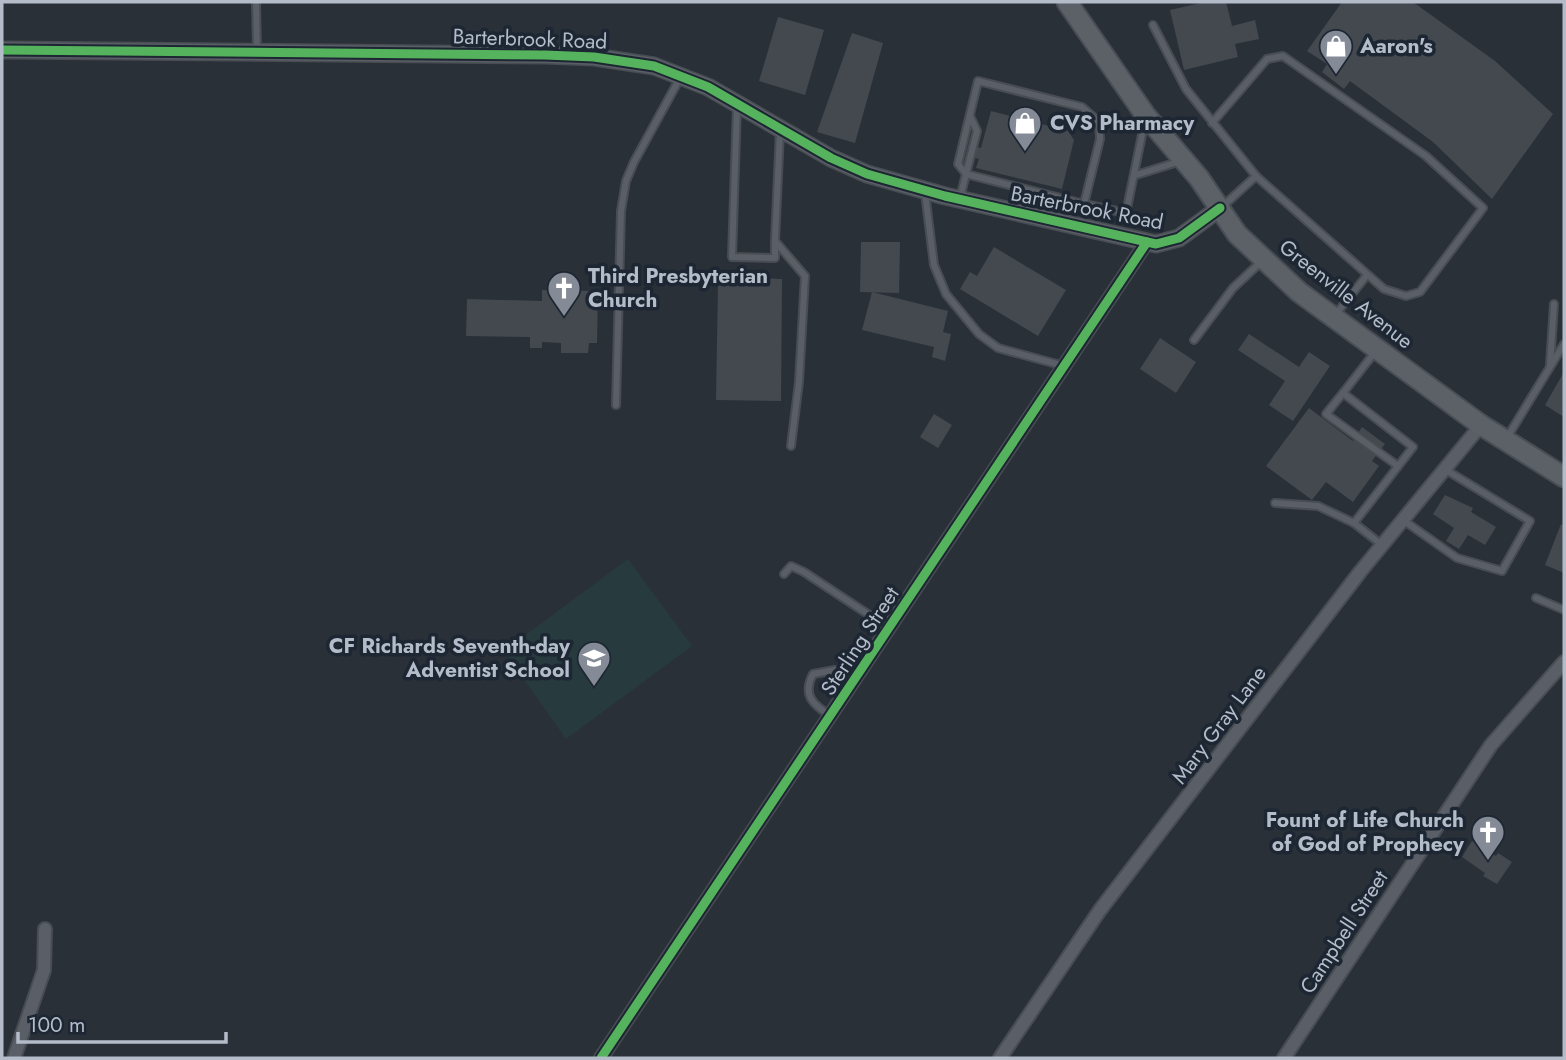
<svg xmlns="http://www.w3.org/2000/svg" width="1566" height="1060" font-family="Jost,sans-serif">
<style>
.green{fill:#273a3e}
.building{fill:#444950}
.lines{fill:none;stroke-linecap:round;stroke-linejoin:round}
.service-casing{stroke:#484c53;stroke-width:10}
.minor-casing{stroke:#484c53;stroke-width:16}
.tertiary-casing{stroke:#484c53;stroke-width:19}
.primary-casing{stroke:#484c55;stroke-width:23}
.service{stroke:#5a5e66;stroke-width:6}
.minor{stroke:#5a5e66;stroke-width:12}
.tertiary{stroke:#5a5e66;stroke-width:16}
.primary{stroke:#5c6168;stroke-width:19}
.cycleway-casing{stroke:#1d2633;stroke-width:13}
.cycleway{stroke:#56b35d;stroke-width:9}
.labels{text-anchor:middle;dominant-baseline:central;stroke-width:7;stroke-linejoin:round;paint-order:stroke}
.street-label{font-size:21px;fill:#b4bcc9;stroke:#1d2633}
.poi-label{font-size:21px;font-weight:bold;fill:#b4bcc9;stroke:#1d2633;text-anchor:start}
</style>
<rect width="100%" height="100%" fill="#2a3038"/>
<polygon class="green" points="628,559 692,646 566,739 504,651"/>
<g class="building">
<polygon points="1205,2 1226,2 1232,26 1255,20 1259,39 1235,44 1238,57 1184,70 1170,10"/>
<polygon points="1342,2 1413,2 1495,61 1553,114 1492,199 1433,142 1350,81 1344,89 1322,72 1327,64 1307,51"/>
<polygon points="778,17 824,30 805,95 759,81"/>
<polygon points="852,33 883,43 855,143 817,132"/>
<polygon points="991,111 1068,131 1074,140 1062,189 976,168 979,159 967,156 969,145 981,148"/>
<polygon points="861,242 900,242 899,293 860,292"/>
<polygon points="994,247 1066,290 1038,336 960,289 970,272 977,276"/>
<polygon points="756,278 782,279 781,401 716,400 718,283 756,284"/>
<polygon points="542,290 598,291 597,343 589,343 588,353 561,353 561,343 542,342 542,348 530,348 530,337 466,336 467,299 542,301"/>
<polygon points="872,292 948,311 943,332 951,334 945,361 932,357 934,347 862,330"/>
<polygon points="1249,334 1299,367 1309,352 1330,366 1293,421 1269,405 1285,381 1238,350"/>
<polygon points="1160,338 1196,362 1176,393 1140,369"/>
<polygon points="1564,372 1564,417 1545,405"/>
<polygon points="1309,408 1353,441 1362,427 1385,444 1372,461 1379,466 1353,502 1326,482 1312,500 1266,466"/>
<polygon points="934,414 952,425 938,448 920,437"/>
<polygon points="1445,495 1473,508 1471,512 1496,527 1485,545 1468,535 1459,549 1446,541 1454,528 1433,514"/>
<polygon points="1561,524 1564,526 1564,573 1545,565"/>
<polygon points="1472,841 1496,856 1498,853 1512,862 1497,884 1483,876 1485,873 1462,857"/>
</g>
<g class="lines">
<defs>
<g id="service">
<polyline points="256,2 257,50"/>
<polyline points="1153,25 1186,89 1256,176"/>
<polyline points="737,106 732,257 775,258 775,242"/>
<polyline points="1212,123 1267,59 1283,56 1426,156 1483,208 1420,292 1406,296 1384,289 1256,176 1222,207"/>
<polyline points="780,131 775,241 805,276 799,382 791,446"/>
<polyline points="966,174 977,131 970,116"/>
<polyline points="1136,175 1181,161"/>
<polyline points="925,193 934,265 946,294 979,334 998,348 1064,366"/>
<polyline points="960,198 966,174 1084,204 1100,139 1099,122 1082,107 978,81 958,164 966,174"/>
<polyline points="1084,204 1126,213 1145,120"/>
<polyline points="1336,314 1367,275"/>
<polyline points="1194,340 1233,288 1262,261"/>
<polyline points="1375,352 1343,393 1413,447 1354,523 1382,545"/>
<polyline points="1550,365 1554,304"/>
<polyline points="1343,393 1326,414 1398,466"/>
<polyline points="616,405 621,211 626,181 634,162 680,78"/>
<polyline points="1508,436 1564,344"/>
<polyline points="1275,503 1318,506 1354,523"/>
<polyline points="1403,520 1457,558 1502,571 1530,521 1446,470"/>
<polyline points="784,574 791,566 804,572 889,628"/>
<polyline points="1536,598 1564,610"/>
<path d="M831 716C813 705 802 695 813 674L835 670 854 678"/>
</g>
<g id="minor">
<polyline points="14,1058 44,970 45,929"/>
<polyline points="601,1058 1147,242"/>
<polyline points="1000,1058 1100,910 1360,572 1481,425"/>
<polyline points="1284,1058 1491,745 1564,662"/>
</g>
<polyline id="tertiary" points="2,50 545,55 594,57 654,66 708,87 831,158 867,174 945,196 1156,244 1179,238 1220,208"/>
<polyline id="primary" points="1067,2 1146,116 1199,178 1237,234 1299,292 1481,425 1564,477"/>
</defs>
<use href="#service" class="service-casing"/>
<use href="#minor" class="minor-casing"/>
<use href="#tertiary" class="tertiary-casing"/>
<use href="#primary" class="primary-casing"/>
<use href="#service" class="service"/>
<use href="#minor" class="minor"/>
<use href="#tertiary" class="tertiary"/>
<use href="#primary" class="primary"/>
<defs>
<g id="cycleway">
<polyline points="2,50 545,55 594,57 654,66 708,87 831,158 867,174 945,196 1156,244 1179,238 1220,208"/>
<polyline points="601,1058 1147,242"/>
</g>
</defs>
<use href="#cycleway" class="cycleway-casing"/>
<use href="#cycleway" class="cycleway"/>
</g>
<defs>
<symbol id="shop-pin" viewBox="-11 -11 22 30"><path d="M0 17L-7.5 6A9.5 9.5 0 1 1 7.5 6Z" fill="#848b96" stroke="#1d2633"/><path d="M-5-2.5h2.3a2.7 3.5 0 0 1 5.4 0H5L5.5 6h-11ZM-1.5-2.5h3a1.5 2.3 0 0 0-3 0Z" fill="#fff"/></symbol>
<symbol id="church-pin" viewBox="-11 -11 22 30"><path d="M0 17L-7.5 6A9.5 9.5 0 1 1 7.5 6Z" fill="#848b96" stroke="#1d2633"/><path d="M-1.2-6h2.4v3.5h3.3v2.4h-3.3V6h-2.4V-.1h-3.3v-2.4h3.3Z" fill="#fff"/></symbol>
<symbol id="school-pin" viewBox="-11 -11 22 30"><path d="M0 17L-7.5 6A9.5 9.5 0 1 1 7.5 6Z" fill="#848b96" stroke="#1d2633"/><path d="M0-5L7-2L0 1L-7-2ZM-4 1L0 2.5L4 1V4Q0 6-4 4Z" fill="#fff"/></symbol>
</defs>
<g fill-rule="evenodd">
<use href="#shop-pin" x="1317" y="27" width="38" height="52"/>
<use href="#shop-pin" x="1006" y="104" width="38" height="52"/>
<use href="#church-pin" x="545" y="269" width="38" height="52"/>
<use href="#school-pin" x="575" y="639" width="38" height="52"/>
<use href="#church-pin" x="1469" y="813" width="38" height="52"/>
</g>
<g class="labels">
<g class="street-label">
<text transform="translate(530 39) rotate(2)">Barterbrook Road</text>
<text transform="translate(1087 208) rotate(11)">Barterbrook Road</text>
<text transform="translate(1346 294) rotate(38)">Greenville Avenue</text>
<text transform="translate(860 641) rotate(-57)">Sterling Street</text>
<text transform="translate(1219 725) rotate(-53)">Mary Gray Lane</text>
<text transform="translate(1344 932) rotate(-57)">Campbell Street</text>
</g>
<g class="poi-label">
<text x="1360" y="46">Aaron's</text>
<text x="1050" y="123">CVS Pharmacy</text>
<text x="588" y="276">Third Presbyterian<tspan x="588" dy="24">Church</tspan></text>
<text x="570" y="646" text-anchor="end">CF Richards Seventh-day<tspan x="570" dy="24">Adventist School</tspan></text>
<text x="1464" y="820" text-anchor="end">Fount of Life Church<tspan x="1464" dy="24">of God of Prophecy</tspan></text>
</g>
</g>
<rect width="1566" height="1060" fill="none" stroke="#b4bcc9" stroke-width="7"/>
<path d="M18 1032v10h208v-10" fill="none" stroke="#b4bcc9" stroke-width="3.5"/>
<text x="28" y="1032" font-size="21" fill="#b4bcc9" stroke="#1d2633" stroke-width="5" paint-order="stroke">100 m</text>
</svg>
